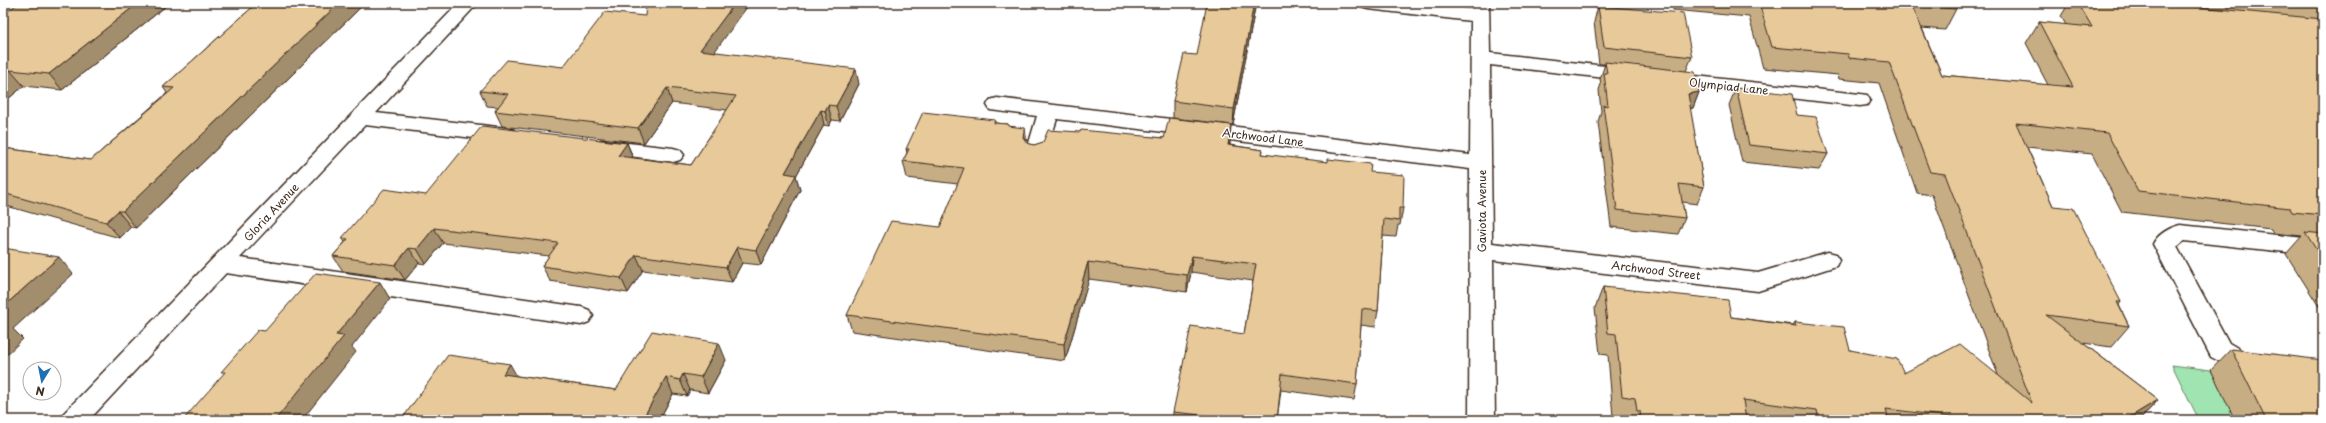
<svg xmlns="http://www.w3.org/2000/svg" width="2326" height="423" font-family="'Playpen Sans',sans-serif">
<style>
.green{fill:#9fe4b1;stroke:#6d8768}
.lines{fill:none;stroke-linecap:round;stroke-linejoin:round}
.minor-casing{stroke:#3b2a1e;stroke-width:3}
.minor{fill:#fff;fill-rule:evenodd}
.wall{fill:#c7ad84;stroke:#3b2a1e}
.shaded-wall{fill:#a28d6c;stroke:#3b2a1e}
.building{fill:#e7c99a;stroke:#3b2a1e}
.labels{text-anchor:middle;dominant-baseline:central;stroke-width:3;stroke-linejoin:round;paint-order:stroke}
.street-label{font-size:11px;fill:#3b2a1e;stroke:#fff}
</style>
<rect width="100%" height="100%" fill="#fff"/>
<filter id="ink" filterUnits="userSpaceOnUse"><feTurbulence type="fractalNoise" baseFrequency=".025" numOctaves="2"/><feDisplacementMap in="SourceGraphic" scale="8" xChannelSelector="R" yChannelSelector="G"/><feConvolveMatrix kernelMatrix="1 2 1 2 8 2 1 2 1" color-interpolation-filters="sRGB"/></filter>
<g filter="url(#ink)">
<polygon class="green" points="2172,365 2211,370 2232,412 2229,411 2233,420 2199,420"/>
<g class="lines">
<defs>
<g id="minor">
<polygon points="459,3 478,3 376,113 507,128 514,130 517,135 514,140 507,142 365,125 240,258 581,307 589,310 593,316 589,322 581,325 226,273 89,420 60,420 64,413"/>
<polygon points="1359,3 1416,3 1471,9 1471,3 1489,3 1490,53 1632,69 1639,71 1642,75 1639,79 1632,81 1490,65 1492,243 1758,273 1828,252 1836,254 1839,260 1836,266 1758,291 1493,260 1495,420 1469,420 1470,169 1057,119 1046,153 1043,158 1036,160 1029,158 1026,153 1037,116 990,110 987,105 990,100 997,98 1470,155 1471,21 1368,9 1361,7"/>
<polygon points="1668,73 1860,94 1867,95 1870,100 1867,105 1860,106 1661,83 1658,79 1661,75"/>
<polygon points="601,140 673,148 680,150 684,155 680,160 673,162 594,152 591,147 594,142"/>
<path d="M2180 225 2323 240V256L2184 241 2177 247 2229 343 2246 353 2263 357 2266 364 2263 371 2254 374 2241 372 2211 357 2153 244C2158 234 2169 228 2180 225Z"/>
</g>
</defs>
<use href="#minor" class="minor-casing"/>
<use href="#minor" class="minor"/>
</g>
<g class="wall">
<polygon points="55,3 164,3 166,6 62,90 24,86 3,103 3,14 53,5"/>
<polygon points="257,3 365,3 136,228 131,227 120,238 3,205 3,148 91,160 167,93 163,87"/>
<polygon points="1256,3 1233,125 1173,118 1173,101 1197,55"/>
<polygon points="1674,3 1953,3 1956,9 1945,30 1922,28 1942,75 2048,85 2026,43 2039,22 2066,25 2061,16 2069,3 2156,3 2182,6 2180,3 2323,3 2323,313 2286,254 2302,236 2273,233 2271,229 2122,212 2092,154 2027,147 2053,206 2121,302 2119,305 2129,326 2111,347 2083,343 2158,400 2140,420 1627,420 1626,419 1613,417 1608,355 1600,354 1595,308 1603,287 1731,317 1793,325 1795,322 1850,350 1904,373 1998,375 1932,195 1917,193 1879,83 1839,79 1838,75 1763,68 1749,17 1673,10"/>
<polygon points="1598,6 1692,57 1686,71 1699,92 1693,108 1690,109 1704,187 1697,204 1682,202 1685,218 1678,234 1611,227 1598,122 1601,111 1599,90 1601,84 1600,79 1605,64 1599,64 1594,22"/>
<polygon points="715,52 859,84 840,121 832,120 829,126 824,125 796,176 800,190 761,265 742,263 732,282 643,270 628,293 550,281 542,266 549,256 443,243 426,264 419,263 405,280 343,271 333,256 345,242 342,238 426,195 627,143 633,157 691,165 727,110 672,103 644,143 502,126 495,111 498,107 487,106 480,91 563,67"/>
<polygon points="1736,88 1797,115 1828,154 1819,170 1742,162 1729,105"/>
<polygon points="995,120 995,123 1008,124 1009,126 1027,143 1034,145 1080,132 1164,138 1230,142 1230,145 1263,150 1262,154 1370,172 1403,208 1400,225 1398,225 1396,237 1383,236 1378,311 1375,327 1361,325 1357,384 1354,400 1281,390 1277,420 1173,420 1173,412 1244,334 1253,281 1191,272 1187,292 1089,279 1065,361 852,331 847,315 940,227 958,184 907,178 903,161 907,153 906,149"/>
<polygon points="2231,349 2323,420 2235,420 2211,370"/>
<polygon points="726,360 708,393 690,390 687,396 673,394 659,420 403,420 402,419 517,376 616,390"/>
</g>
<g class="shaded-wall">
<polygon points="138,3 164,3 166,6 62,90 49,74"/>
<polygon points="339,3 365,3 136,228 123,211"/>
<polygon points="735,3 750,3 705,65 700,50"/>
<polygon points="1254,3 1256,3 1233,125 1234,109"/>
<polygon points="856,69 859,84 840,121 836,106"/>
<polygon points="10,70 24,86 3,103 3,76"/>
<polygon points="667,88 672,103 644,143 638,128"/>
<polygon points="1699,92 1693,108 1681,111 1688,94"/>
<polygon points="828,105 832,120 829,126 825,111"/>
<polygon points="821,110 824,125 796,176 800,190 761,265 756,250 785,173"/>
<polygon points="1231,125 1230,142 1227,161 1228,145"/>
<polygon points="1025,128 1027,144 1023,137"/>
<polygon points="627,143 633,159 618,156"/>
<polygon points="118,211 131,227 120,238 106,222"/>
<polygon points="434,228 443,243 426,264 417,249"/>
<polygon points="737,247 742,263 732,282 726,267"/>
<polygon points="409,248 419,263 405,280 395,265"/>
<polygon points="636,255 643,270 628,293 621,278"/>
<polygon points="1192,256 1191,272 1187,292 1187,275"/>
<polygon points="59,257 73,274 13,329 23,339 3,358 3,307"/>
<polygon points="1088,262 1089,279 1065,361 1064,344"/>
<polygon points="380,282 390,299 352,347 356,352 302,420 275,420 336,335"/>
<polygon points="719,343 726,360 708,393 701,377"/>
<polygon points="510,364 519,380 503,374"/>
<polygon points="683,374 690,390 687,396 680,380"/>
<polygon points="666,377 673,394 659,420 642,420"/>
<polygon points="2158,400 2140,420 2125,420"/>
</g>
<g class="building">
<polygon points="19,3 40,3 53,5 55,3 138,3 49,74 10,70 3,76 3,14"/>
<polygon points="257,3 339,3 123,211 118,211 106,222 3,193 3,148 91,160 174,88 163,87"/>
<polygon points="646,3 735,3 700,50 856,69 836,106 828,105 825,111 821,110 785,173 796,175 756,250 737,247 726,267 636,255 621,278 542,266 558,243 434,228 417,249 409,248 395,265 333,256 348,239 342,238 384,189 426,195 482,126 627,143 618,156 691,165 736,96 667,88 638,128 495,111 508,94 480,91 507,60 563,67 605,12 645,16"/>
<polygon points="1207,3 1254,3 1234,109 1173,101 1184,54 1197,55"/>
<polygon points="1759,3 1953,3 1956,9 1912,6 1942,75 2073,87 2039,22 2092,27 2078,3 2156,3 2323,19 2323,215 2292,212 2290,208 2138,191 2107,133 2016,123 2053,206 2073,208 2121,302 2117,302 2129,326 2046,315 2158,400 2125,420 1976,420 1886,409 1889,420 1819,420 1817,410 1743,400 1746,420 1641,420 1640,411 1637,411 1635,398 1622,396 1616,334 1608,333 1603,287 1728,300 1731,317 1796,326 1795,322 1844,327 1850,350 1897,359 1904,373 1960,344 2032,403 1945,174 1930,172 1889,62 1849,58 1848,54 1772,47"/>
<polygon points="2312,3 2323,3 2323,4"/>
<polygon points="1598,6 1683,13 1692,57 1604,47"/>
<polygon points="1605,62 1695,72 1699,92 1688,94 1704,187 1679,184 1685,218 1617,210 1603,105 1608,106 1604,73 1607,73"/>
<polygon points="1736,88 1792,94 1797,115 1816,117 1828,154 1749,145"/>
<polygon points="923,112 995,120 994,123 1008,124 1008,126 1025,128 1023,137 1027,143 1034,145 1043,142 1048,130 1080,132 1081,130 1164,138 1169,118 1231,125 1228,145 1263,150 1262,154 1328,162 1328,159 1371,164 1370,172 1404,175 1403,208 1399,208 1399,221 1384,219 1378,311 1362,309 1357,384 1282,374 1277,420 1210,420 1211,416 1173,412 1191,326 1244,334 1256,264 1192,256 1187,275 1088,262 1064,344 847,315 891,221 940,227 964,168 903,161 909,149 906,149"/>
<polygon points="2305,232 2323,234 2323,260"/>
<polygon points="3,248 59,257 3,307"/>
<polygon points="316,273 380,282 336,335 344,336 275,420 183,420 225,372 221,372 258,330 265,331"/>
<polygon points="3,322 7,322 3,326"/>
<polygon points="652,331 719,343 701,377 683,374 680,380 666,377 642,420 411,420 402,419 448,355 510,364 503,374 616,390"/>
<polygon points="2231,349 2323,360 2323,420 2266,420"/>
</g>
</g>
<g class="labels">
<g class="street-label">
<text transform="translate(1729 86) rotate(6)">Olympiad Lane</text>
<text transform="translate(1263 137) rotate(7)">Archwood Lane</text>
<text transform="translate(1481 211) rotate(-90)">Gaviota Avenue</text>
<text transform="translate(271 212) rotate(-47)">Gloria Avenue</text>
<text transform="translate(1656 270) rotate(7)">Archwood Street</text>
</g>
</g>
<rect width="2326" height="423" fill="none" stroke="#fff" stroke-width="16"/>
<rect x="8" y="8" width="2310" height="407" fill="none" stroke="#3b2a1e" stroke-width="1.5" filter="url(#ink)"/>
<g transform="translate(42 381) rotate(190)"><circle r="19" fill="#ffffff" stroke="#b1aaa5"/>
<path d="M0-3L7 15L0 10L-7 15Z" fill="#1f6fb2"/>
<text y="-6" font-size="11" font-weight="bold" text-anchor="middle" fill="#3b2a1e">N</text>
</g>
</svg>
